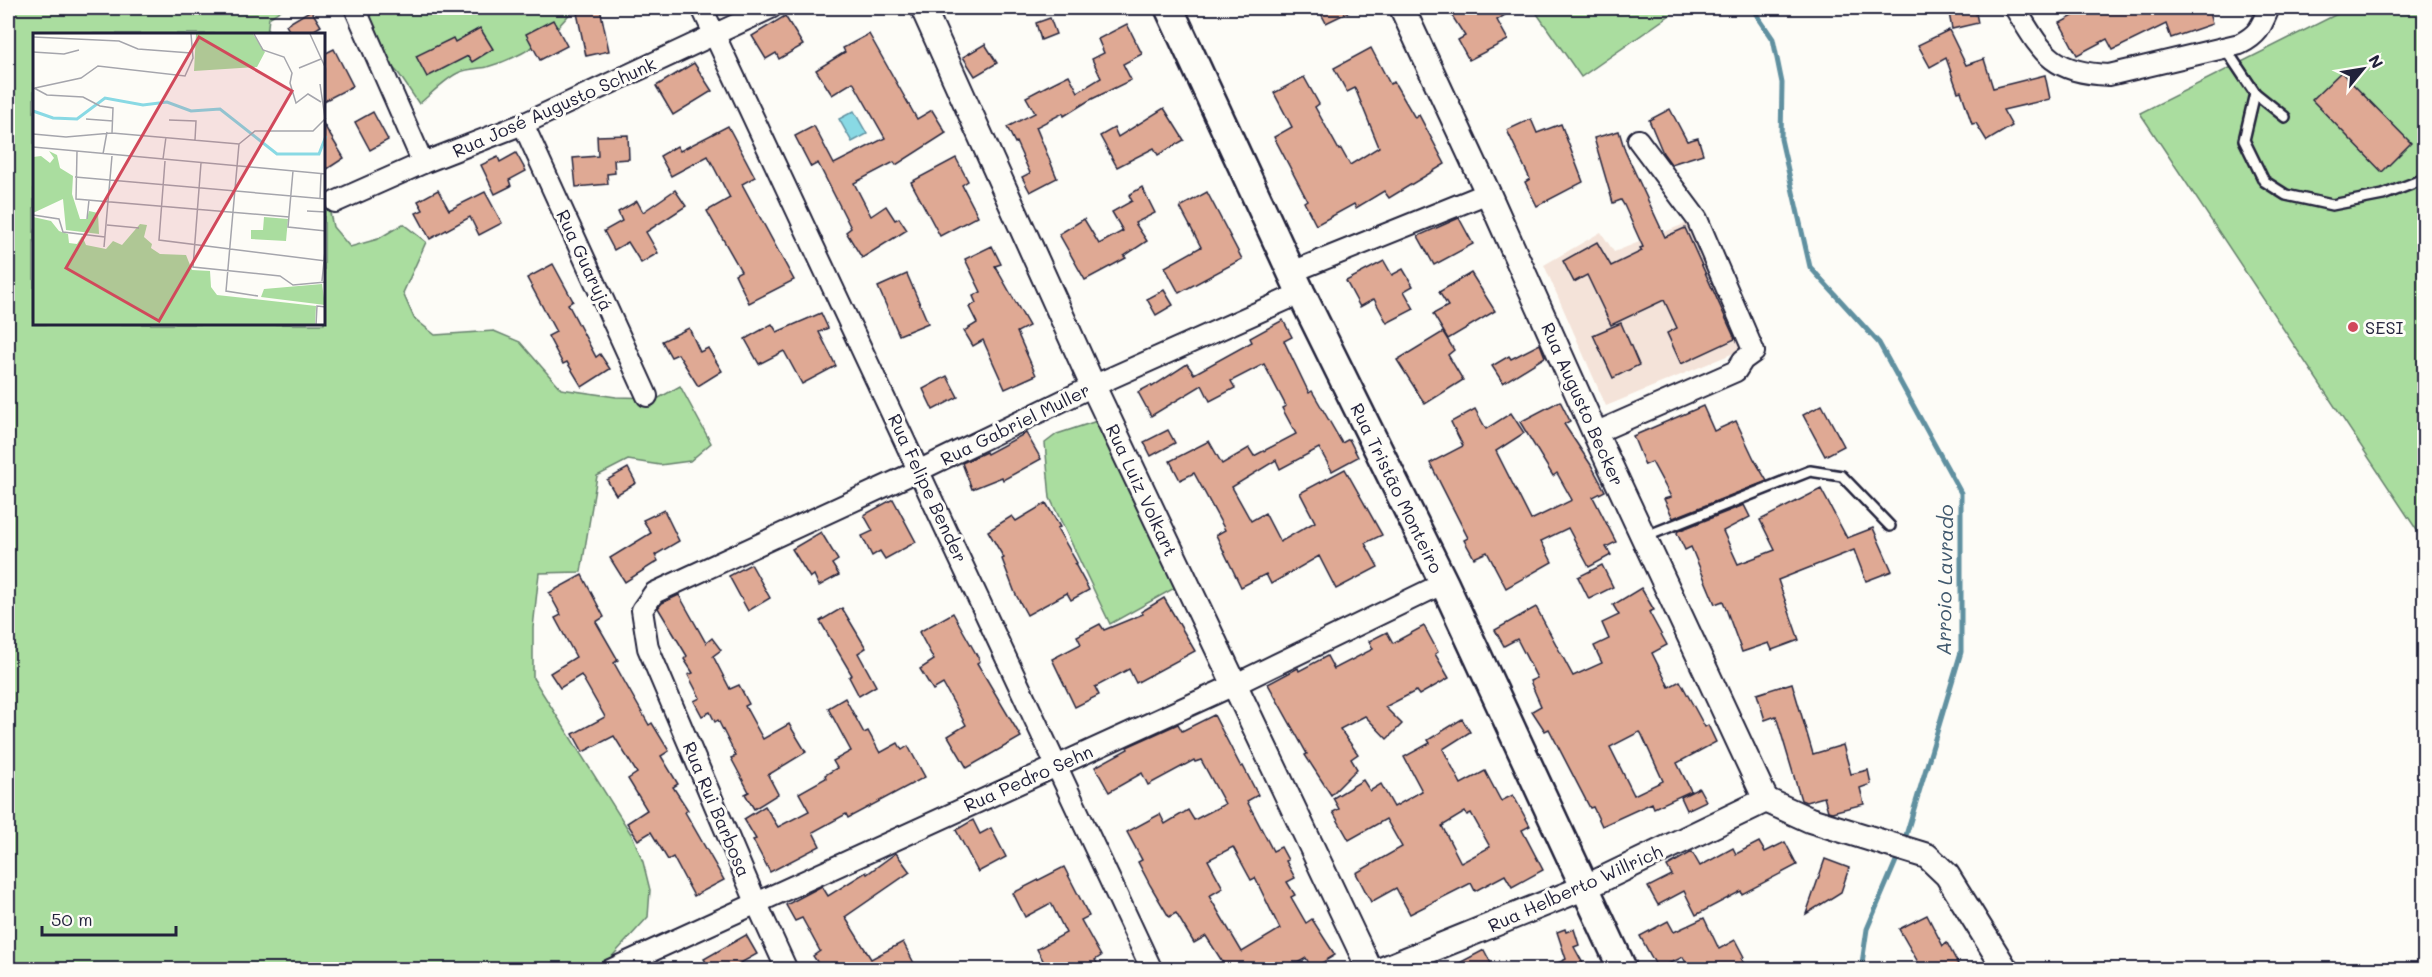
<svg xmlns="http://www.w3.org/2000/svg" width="2432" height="977" font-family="Mali,sans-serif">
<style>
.built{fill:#f4e3d9}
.green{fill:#aadd9f;stroke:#66806d;stroke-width:1.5}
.water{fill:#89d9e4;stroke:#6090a0;stroke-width:1.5}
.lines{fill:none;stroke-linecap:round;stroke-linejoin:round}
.stream{stroke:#6090a0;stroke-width:5}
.building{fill:#dfa994;stroke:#22223b;stroke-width:1.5;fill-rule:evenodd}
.service-casing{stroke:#22223b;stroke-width:14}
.minor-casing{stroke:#22223b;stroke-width:24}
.tertiary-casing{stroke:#22223b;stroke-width:28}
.secondary-casing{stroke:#22223b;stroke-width:32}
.service{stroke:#fdfcf7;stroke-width:9}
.minor{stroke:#fdfcf7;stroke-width:20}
.tertiary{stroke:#fdfcf7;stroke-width:24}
.secondary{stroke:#fdfcf7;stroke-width:27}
.poi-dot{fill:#d1495b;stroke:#fdfcf7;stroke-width:2}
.labels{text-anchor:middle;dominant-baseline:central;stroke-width:6;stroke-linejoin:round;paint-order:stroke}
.street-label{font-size:18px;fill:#22223b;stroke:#fdfcf7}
.poi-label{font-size:18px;fill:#22223b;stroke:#fdfcf7;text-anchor:start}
.water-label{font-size:20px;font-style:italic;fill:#41596e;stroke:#fdfcf7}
.inset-river{fill:none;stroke:#89d9e4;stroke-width:3}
.inset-road{fill:none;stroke:#a5a5ac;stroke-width:1.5}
.view{fill:#d1495b;fill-opacity:0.15;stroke:#d1495b;stroke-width:3}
.inset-edge{fill:none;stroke:#22223b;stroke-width:3}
</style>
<rect width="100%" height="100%" fill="#fdfcf7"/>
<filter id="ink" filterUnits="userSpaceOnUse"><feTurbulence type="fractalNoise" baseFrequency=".0167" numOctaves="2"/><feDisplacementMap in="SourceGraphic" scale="12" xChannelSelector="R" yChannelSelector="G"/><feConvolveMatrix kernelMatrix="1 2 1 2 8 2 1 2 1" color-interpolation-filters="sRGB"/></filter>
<g filter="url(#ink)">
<polygon class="built" points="1687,223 1741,350 1606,406 1544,265 1601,232 1614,252"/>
<g class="green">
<polygon points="8,8 284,8 269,18 267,34 34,34 34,324 324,324 324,184 333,227 350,247 378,239 403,224 426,242 403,293 414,318 435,335 494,331 520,342 561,389 616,397 659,398 680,386 711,443 690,461 660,465 628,460 597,476 581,572 539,573 533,628 533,678 633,837 643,862 650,890 648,917 606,963 596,970 8,969"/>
<path d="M363 8H574C553 37 523 57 487 67 479 69 468 68 460 72 447 77 430 95 419 104L399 74 379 52Z"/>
<polygon points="1533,8 1680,8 1581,77"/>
<polygon points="2349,8 2424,8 2424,541 2140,113"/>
<polygon points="1100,420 1180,585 1110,624 1050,498 1045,443 1057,434"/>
</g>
<polygon class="water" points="854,111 867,134 852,142 839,119"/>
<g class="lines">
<g class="stream">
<polyline points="1752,8 1773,39 1782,83 1781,139 1810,267 1879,343 1961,493 1961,652 1904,842"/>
<polyline points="1861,970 1867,929 1899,854"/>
</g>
</g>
<g class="building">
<polygon points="576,8 600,8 609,51 586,56"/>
<polygon points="1318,8 1357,8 1326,23"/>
<polygon points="1447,8 1516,8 1497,20 1508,40 1469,60 1458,40 1465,36"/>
<polygon points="1948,8 1975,8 1978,23 1952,29"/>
<polygon points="2088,8 2208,8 2212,24 2171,38 2166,24 2113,50 2107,39 2077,55 2060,23"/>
<polygon points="311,10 321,26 308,34 291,34 286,25"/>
<polygon points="785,16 803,45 779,59 776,53 766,59 752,36"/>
<polygon points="1050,18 1056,34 1041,40 1036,23"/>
<polygon points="553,20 567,46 540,60 526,34"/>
<polygon points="1127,24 1142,54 1123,64 1131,80 1088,101 1064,116 1063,113 1036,127 1057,178 1030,192 1022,177 1030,173 1016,142 1015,143 1007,127 1035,113 1026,97 1047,86 1069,75 1078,92 1101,78 1092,59 1104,53 1098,39"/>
<polygon points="480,28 493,49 472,62 468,56 427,77 416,56 453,38 455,42"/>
<polygon points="1949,30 1966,65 1984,59 1993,88 2045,75 2050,99 2003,110 2012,126 1987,141 1976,123 1972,124 1961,91 1958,92 1946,58 1930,67 1918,45"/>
<polygon points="869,34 917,119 932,110 946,133 896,165 894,162 854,183 871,216 886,206 895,220 899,218 907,230 862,258 846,232 851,228 818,163 811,167 795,136 814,126 834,164 885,138 853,82 832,95 816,70 845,52 843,48"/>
<polygon points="985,44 997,63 975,76 963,57"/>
<polygon points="1371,48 1390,84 1394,82 1415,118 1419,115 1445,164 1389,198 1384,191 1356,208 1354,204 1316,225 1304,202 1307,200 1274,137 1292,127 1274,93 1304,77 1319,104 1315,107 1339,150 1341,149 1350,165 1379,147 1355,88 1347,92 1334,68"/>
<polygon points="334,49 353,86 324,101 324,54"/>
<polygon points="694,63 712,91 673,115 656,86"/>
<polygon points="2341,72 2411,143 2382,172 2312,100"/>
<polygon points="1164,108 1184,140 1158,155 1154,148 1117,167 1100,136 1114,128 1118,137"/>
<polygon points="1670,109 1687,141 1698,138 1703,154 1671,164 1663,153 1649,120"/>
<polygon points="373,112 388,140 370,150 355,122"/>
<polygon points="1531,119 1537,133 1561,124 1583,182 1537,206 1525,182 1530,179 1507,130"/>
<polygon points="324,125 344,158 324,171"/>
<polygon points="728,126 755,177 742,184 794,280 749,303 735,274 741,271 707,211 730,198 708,156 671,176 660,156 677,146 680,151"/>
<polygon points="1619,131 1625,151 1665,237 1685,228 1735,339 1681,364 1667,333 1677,328 1664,300 1611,325 1587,275 1574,282 1563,261 1597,242 1611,266 1642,251 1640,248 1643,247 1624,205 1621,200 1613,203 1594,138"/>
<polygon points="628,135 629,159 614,160 615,173 607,174 608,184 576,187 573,158 598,156 597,136"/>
<polygon points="516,153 526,171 509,180 511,186 495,194 481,165 498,157 500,162"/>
<polygon points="956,158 968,181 962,185 978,216 940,236 911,182"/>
<polygon points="1142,187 1155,213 1135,223 1147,241 1124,256 1126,258 1085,280 1059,234 1084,219 1099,244 1123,231 1112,212 1132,201 1129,195"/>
<polygon points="438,190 449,210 485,192 502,223 479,235 470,217 430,239 416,213 423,210 418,201"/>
<polygon points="675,190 686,206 646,232 658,253 641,263 628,242 614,250 604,231 622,221 618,212 637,201 643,212"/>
<polygon points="1207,192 1242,259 1179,293 1165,267 1201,247 1180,207"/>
<polygon points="1459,218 1473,244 1434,265 1418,236"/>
<polygon points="992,246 1001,264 995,266 1029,326 1017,332 1036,375 1005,389 983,340 973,346 964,331 977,323 969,307 976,303 973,296 981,292 965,259"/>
<polygon points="1384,261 1392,275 1403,269 1413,286 1404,291 1414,309 1387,323 1374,299 1360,307 1346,281"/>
<polygon points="553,264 573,301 568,304 596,357 600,354 610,369 582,387 567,362 563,364 548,336 556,332 527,278"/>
<polygon points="1471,273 1495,311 1448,339 1433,314 1448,306 1439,292"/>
<polygon points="907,274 928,323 899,335 878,287"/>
<polygon points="1164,290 1173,305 1156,315 1147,299"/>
<polygon points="821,313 828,328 819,332 836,366 802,384 784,351 759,364 745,339 772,324 777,332"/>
<polygon points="1283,320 1292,337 1284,341 1309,393 1312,391 1342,443 1349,439 1358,457 1332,471 1319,448 1280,469 1276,460 1232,487 1251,521 1265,513 1280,542 1315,522 1300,493 1345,469 1382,535 1365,543 1378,567 1336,589 1319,556 1271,584 1266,574 1241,587 1216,535 1225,530 1194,473 1180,480 1170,461 1209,441 1222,464 1249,448 1254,456 1296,434 1282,408 1286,406 1264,364 1231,381 1235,388 1210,401 1202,385 1151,416 1138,392 1151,385 1152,387 1187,364 1194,374 1252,342 1250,338"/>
<polygon points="1621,323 1639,365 1613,378 1593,335"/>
<polygon points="689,328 700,352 708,348 722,371 698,386 678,354 671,357 662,341"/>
<polygon points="1443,332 1454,350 1448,355 1463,380 1425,404 1397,360"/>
<polygon points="1540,344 1545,357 1503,383 1492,366 1509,356 1511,359"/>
<polygon points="947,376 958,397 933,410 923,389"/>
<polygon points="1560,401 1570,421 1564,424 1591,465 1605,491 1593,497 1616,542 1606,547 1611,555 1589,567 1568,528 1541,541 1552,562 1506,588 1487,552 1474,558 1464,540 1468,538 1430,463 1463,446 1451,422 1475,409 1486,429 1511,413 1524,433 1496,451 1531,520 1572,500 1557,473 1553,476 1520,422"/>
<polygon points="1822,405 1844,446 1825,456 1803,415"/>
<polygon points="1703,406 1714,431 1736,421 1754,459 1767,481 1673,518 1664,499 1671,497 1652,462 1645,465 1633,436"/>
<polygon points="1168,430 1175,443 1151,456 1144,442"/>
<polygon points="1026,433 1041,459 1003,480 1002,477 972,489 962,463 986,452 987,454"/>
<polygon points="628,468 636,483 616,495 607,480"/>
<polygon points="1821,489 1847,538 1873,528 1892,571 1866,581 1854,550 1778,580 1799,640 1772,650 1769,643 1742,652 1723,601 1715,604 1691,547 1685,550 1677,533 1678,531 1744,505 1750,517 1723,531 1738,564 1775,550 1760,520"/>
<polygon points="893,499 916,542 885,559 880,551 872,556 862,536 873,531 864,515"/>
<polygon points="1046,503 1060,527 1057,528 1077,563 1075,564 1089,590 1071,600 1067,593 1027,615 1015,593 1002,559 1004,558 988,531 1012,516 1016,521"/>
<polygon points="664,510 679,541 655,555 658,561 625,582 610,558 651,533 643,520"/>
<polygon points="821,532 838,560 832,564 839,575 819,586 814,575 810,578 792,549"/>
<polygon points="751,564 770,598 748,611 729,576"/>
<polygon points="1602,565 1613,587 1589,599 1578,577"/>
<polygon points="582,575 604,617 596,622 618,660 614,663 649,725 652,723 669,751 661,756 678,784 673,787 688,810 685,812 724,880 694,896 673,857 668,860 651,832 638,840 627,823 647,810 628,779 637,773 614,736 583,752 573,734 605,717 581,675 560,688 550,673 576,657 555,618 561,615 549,593"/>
<path d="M1641 588 1654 610 1649 612 1667 645 1652 653 1669 687 1680 681 1705 727 1708 725 1716 742 1677 763 1691 791 1654 808 1652 803 1602 826 1593 807 1590 808 1549 729 1545 731 1532 711 1541 706 1530 681 1537 678 1517 639 1504 646 1495 630 1536 607 1573 676 1602 663 1594 646 1609 639 1602 623 1619 615 1613 605ZM1639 732 1641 733 1663 781 1634 795 1610 747Z"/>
<polygon points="679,595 706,643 712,638 721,650 713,656 730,689 739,685 749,704 745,706 763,739 789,724 806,752 768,775 778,794 754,809 745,794 749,792 731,758 736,756 718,720 715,722 710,712 702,716 694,701 700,698 688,675 693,673 684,659 687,656 658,608 662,603"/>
<polygon points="1164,598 1195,651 1136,683 1129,669 1095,687 1099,695 1075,707 1052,659 1081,644 1077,636 1100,624 1104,630 1143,614 1141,612"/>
<polygon points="842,608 866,648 858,653 876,686 859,696 849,677 852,675 820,621"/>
<polygon points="953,613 980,661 977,663 1021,737 967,768 948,736 966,725 943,684 933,690 920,669 934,660 919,632"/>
<polygon points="1424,626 1438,652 1435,654 1449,678 1419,695 1416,691 1385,707 1402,724 1387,739 1365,716 1340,729 1358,754 1351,759 1357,769 1331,795 1305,755 1307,754 1268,684 1298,668 1299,671 1327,656 1334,669 1373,649 1369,641 1387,632 1393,643"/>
<polygon points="1792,683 1813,754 1843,745 1851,774 1868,770 1871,784 1860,788 1864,804 1832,812 1828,811 1824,797 1806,802 1801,800 1776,716 1765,720 1757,694"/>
<polygon points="845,698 864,733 868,731 880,753 898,743 902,750 908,746 925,777 848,818 846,814 813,832 820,846 770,872 753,840 756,839 744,819 765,806 778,827 809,811 799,793 826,778 825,775 837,768 833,761 851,751 828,708"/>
<path d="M1214 715 1241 767 1243 766 1258 795 1247 801 1273 851 1281 847 1288 860 1286 861 1295 878 1287 882 1295 895 1291 897 1306 923 1312 919 1335 955 1312 969 1306 958 1287 969H1227L1206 936 1194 943 1176 913 1169 917 1150 885 1138 862 1142 860 1127 832 1160 814 1165 824 1188 810 1194 820 1225 804 1201 760 1195 762 1194 760 1148 785 1142 773 1109 792 1095 767 1128 749 1127 747 1178 724 1182 731ZM1233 847 1251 880 1255 878 1280 929 1242 952 1209 896 1223 888 1208 860Z"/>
<path d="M1462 719 1470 732 1443 749 1461 784 1485 771 1501 801 1513 795 1530 826 1522 830 1543 870 1512 887 1505 875 1475 891 1471 883 1410 914 1396 888 1371 902 1356 873 1402 847 1386 819 1349 840 1333 812 1339 809 1333 798 1363 780 1370 791 1381 784 1394 807 1422 791 1404 757 1430 743 1428 740ZM1465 812 1467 815 1471 813 1490 847 1461 863 1442 826Z"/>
<polygon points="1699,788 1706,801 1687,810 1681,797"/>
<polygon points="973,820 980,834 991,828 1006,857 978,872 956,830"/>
<polygon points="1759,842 1765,852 1785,842 1797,865 1742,894 1741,891 1696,915 1684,891 1658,905 1648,887 1672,875 1667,866 1692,852 1700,866 1733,848 1736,854"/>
<polygon points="896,853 910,872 845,917 871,959 903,942 917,969 822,969 813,956 820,951 802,918 795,921 786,905 822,886 828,896 866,872 867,874"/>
<polygon points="1825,859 1849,868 1841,892 1806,914"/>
<polygon points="1064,867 1089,916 1081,920 1101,956 1095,960 1101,969 1057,969 1053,962 1046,966 1037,949 1066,933 1051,903 1025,917 1013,893"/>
<polygon points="1927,915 1943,946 1947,943 1958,964 1948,969 1922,969 1899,929"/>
<polygon points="1704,918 1719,949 1735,940 1744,957 1741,958 1747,969 1689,969 1683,957 1658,969 1640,936 1668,921 1674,932"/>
<polygon points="1565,929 1566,932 1574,929 1579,945 1574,947 1586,969 1546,969 1566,959 1557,932"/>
<polygon points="746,935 757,954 730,969 710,969 704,959"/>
<polygon points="1484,950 1494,969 1448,969"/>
</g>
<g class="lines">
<defs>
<g id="service">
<polyline points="2225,48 2255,93 2285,117"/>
<polyline points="2255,93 2244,140 2264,181 2286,195 2332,205 2383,195 2424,179"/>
<polyline points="1644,537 1810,471 1842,476 1890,526"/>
</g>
<g id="minor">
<polyline points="355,8 423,163"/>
<polyline points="702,8 1152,970"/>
<path d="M2015 8C2043 54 2051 72 2109 75L2240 44C2259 34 2261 27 2269 8"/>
<polyline points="523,124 647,396"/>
<polyline points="335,202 423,163 523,124 771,8"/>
<polyline points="1292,272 1488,193"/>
<polyline points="1595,433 1736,371 1743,360 1754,352 1697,219 1638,140"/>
<polyline points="610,970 1234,685 1444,583"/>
<polyline points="787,970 756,902 648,648 642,610 654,593 920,470 1093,386 1301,293"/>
</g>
<g id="tertiary">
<polyline points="923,8 1093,386 1370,970"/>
<polyline points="1402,8 1488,193 1595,433 1766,800"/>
<polyline points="1766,800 1810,820 1927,856 1947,875 2006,970"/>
<polyline points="1381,970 1586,887 1766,800"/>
</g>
<polyline id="secondary" points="1169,8 1301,293 1444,583 1623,970"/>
</defs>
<use href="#service" class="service-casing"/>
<use href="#minor" class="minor-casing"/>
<use href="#tertiary" class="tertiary-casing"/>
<use href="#secondary" class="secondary-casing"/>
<use href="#service" class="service"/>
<use href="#minor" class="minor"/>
<use href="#tertiary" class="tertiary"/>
<use href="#secondary" class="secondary"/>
</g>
</g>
<circle class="poi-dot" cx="2353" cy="327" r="6"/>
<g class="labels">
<g class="street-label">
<text transform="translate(554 107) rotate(-24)">Rua José Augusto Schunk</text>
<text transform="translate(585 260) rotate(65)">Rua Guarujá</text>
<text transform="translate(1583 404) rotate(66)">Rua Augusto Becker</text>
<text transform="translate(1015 424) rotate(-26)">Rua Gabriel Muller</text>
<text transform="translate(928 488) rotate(65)">Rua Felipe Bender</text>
<text transform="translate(1397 488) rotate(64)">Rua Tristão Monteiro</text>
<text transform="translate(1142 490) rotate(65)">Rua Luiz Volkart</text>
<text transform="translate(1028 778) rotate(-24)">Rua Pedro Sehn</text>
<text transform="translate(717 809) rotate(67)">Rua Rui Barbosa</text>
<text transform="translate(1575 888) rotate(-24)">Rua Helberto Willrich</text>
</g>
<g class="poi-label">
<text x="2365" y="327">SESI</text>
</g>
<g class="water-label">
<text transform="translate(1944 580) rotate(-89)">Arroio Lavrado</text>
</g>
</g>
<g transform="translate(33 33)">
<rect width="292" height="292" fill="#fdfcf7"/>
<path d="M163 1H220L232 19 224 34 161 38ZM16 118 24 122 27 135 40 143 39 161 47 186H54L56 178 65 180 66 201 33 197 30 166 0 180V124L8 123 17 130 21 125ZM0 184 18 188 26 198 35 201 36 210 44 211 49 203 53 212 73 216 80 208 89 212 107 191 114 192 111 204 119 211 118 215 127 221 153 222 159 237 177 238 178 254 184 262 283 273 282 292H0ZM231 184 255 186 253 208 218 206V197H230ZM289 251 292 272 228 264 231 256Z" fill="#aadd9f"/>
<path class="inset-river" d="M0 78 20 85 44 86 72 65 110 72 134 69 158 78 187 76 244 121H286L293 103"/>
<path class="inset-road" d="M221 1 230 17 251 24 259 40 257 50 263 70 275 61 288 69M277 1 293 36M0 4 86 8 105 16 158 20M0 19 31 21 46 17M266 35 288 26M287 51 292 85M1 55 14 62 50 64 67 73 80 75 79 100M2 55 48 45 65 33 152 43 160 25 158 1M53 86 80 88M136 87 163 88 162 107M0 101 33 104 79 100 206 111M206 111 193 258 225 263M206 111 222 98H280L293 85M0 114 293 141M44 118 43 166 256 184M70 121 74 99M130 126 133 104M132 128 126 207 293 228M168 130 160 234 247 243 260 252 293 249M260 138 255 194 293 198M42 144 293 166M287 166 288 141M274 178 293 179M0 182 26 186 30 199 72 204M54 186 56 167M74 192 106 195M71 214 79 123M289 248 293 208M283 292 284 273 293 274"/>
<path class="view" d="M166 4 259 58 126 288 33 235Z"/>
<rect width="292" height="292" class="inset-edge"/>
</g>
<rect width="2432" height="977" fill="none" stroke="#fdfcf7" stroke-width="30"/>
<rect x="15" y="15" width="2402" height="947" fill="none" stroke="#22223b" stroke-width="2" filter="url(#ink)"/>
<g transform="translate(2363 69) rotate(60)" stroke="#fdfcf7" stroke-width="4.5" paint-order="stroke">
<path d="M0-4.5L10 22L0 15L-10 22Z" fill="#22223b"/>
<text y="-9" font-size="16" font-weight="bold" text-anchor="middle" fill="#22223b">N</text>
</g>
<path d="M42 926v9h134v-9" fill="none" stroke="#22223b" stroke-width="3"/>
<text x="51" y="926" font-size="18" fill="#22223b" stroke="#fdfcf7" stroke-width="4.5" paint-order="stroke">50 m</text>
</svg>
